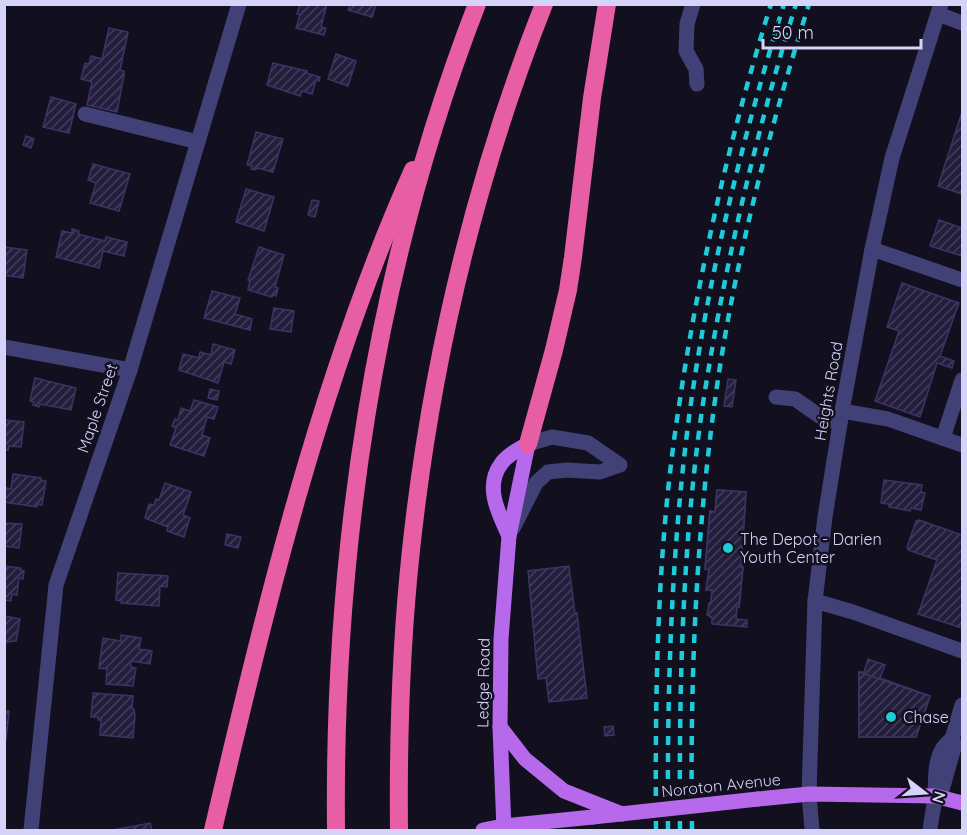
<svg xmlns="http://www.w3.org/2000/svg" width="967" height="835" font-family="Quicksand,sans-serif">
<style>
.building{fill:url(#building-hatch);stroke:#3c3366;stroke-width:1.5}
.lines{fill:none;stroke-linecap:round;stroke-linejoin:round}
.minor{stroke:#414177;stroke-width:15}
.major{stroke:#b669ea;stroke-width:15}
.highway{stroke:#e85ea4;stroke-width:18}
.rail{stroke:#1fcbd9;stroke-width:4.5;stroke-dasharray:9 8;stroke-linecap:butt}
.major-bridge{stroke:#b669ea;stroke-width:15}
.poi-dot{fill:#1fcbd9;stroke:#120f1f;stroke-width:2}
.labels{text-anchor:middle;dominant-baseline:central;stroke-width:5;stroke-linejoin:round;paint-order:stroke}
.street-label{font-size:16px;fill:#d6d3f9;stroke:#120f1f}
.poi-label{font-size:16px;fill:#d6d3f9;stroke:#120f1f;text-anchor:start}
</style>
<defs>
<pattern id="building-hatch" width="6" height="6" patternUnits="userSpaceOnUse" patternTransform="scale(1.5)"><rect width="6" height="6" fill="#241e3d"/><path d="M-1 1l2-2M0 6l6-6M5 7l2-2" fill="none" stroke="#433e5a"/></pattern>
</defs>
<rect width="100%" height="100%" fill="#120f1f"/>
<g class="building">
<polygon points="300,4 327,4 321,27 326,28 324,35 296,28 300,15 297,14"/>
<polygon points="350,4 376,4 372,17 348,10"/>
<polygon points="109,28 128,32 120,70 124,71 124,75 117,112 87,105 92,82 81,79 85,63 89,64 91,56 102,59"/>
<polygon points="336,54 356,61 348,86 328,79"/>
<polygon points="273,63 307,71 306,73 320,77 319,81 316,80 312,94 302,91 300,96 267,85"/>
<polygon points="51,97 76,104 69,133 43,127"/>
<polygon points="962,112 962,194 938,186"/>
<polygon points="256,132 283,139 273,172 258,168 254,170 251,169 252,166 247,165"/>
<polygon points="26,136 34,139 31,148 23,145"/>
<polygon points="93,164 130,174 119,211 90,203 96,183 88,180"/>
<polygon points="246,189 274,197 264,231 236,222"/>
<polygon points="312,200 319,201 315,217 308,215"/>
<polygon points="939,220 962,228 962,256 930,246"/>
<polygon points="72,229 79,231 78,234 105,241 106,237 127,242 124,256 103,251 99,268 56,257 62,231 72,233"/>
<polygon points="4,247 27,250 23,278 4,275"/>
<polygon points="259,247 284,255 275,287 278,288 276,296 273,295 272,297 248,290 250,281 248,280"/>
<polygon points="902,283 959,303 940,356 954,361 952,368 937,363 920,417 875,401 899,331 887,327"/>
<polygon points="212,291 240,298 235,314 252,319 250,330 204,318"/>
<polygon points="274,308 294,311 291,332 270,329"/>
<polygon points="213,344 235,350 231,364 224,362 218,383 179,370 183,354 199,358 200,352 211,355"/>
<polygon points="35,378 76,388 71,410 40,404 39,407 33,405 34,402 30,401"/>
<polygon points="728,379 736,380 732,407 724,406"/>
<polygon points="210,389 219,391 217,400 208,398"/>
<polygon points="194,400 218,407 214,419 207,417 202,435 210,438 204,456 170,445 176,428 172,426 175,419 178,420 181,408 190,411"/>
<polygon points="4,420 24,422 21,447 9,446 8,450 4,450"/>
<polygon points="13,474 41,478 41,480 46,481 42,505 38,504 37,507 4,502 6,488 11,489"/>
<polygon points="884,480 922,485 921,492 925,493 921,510 911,508 910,511 889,507 889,504 881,503"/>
<polygon points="165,483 191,492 183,515 190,518 184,537 167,531 168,527 145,518 149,504 154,505 156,499 159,500"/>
<polygon points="717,490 746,492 741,567 743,567 739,607 737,607 736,619 710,617 712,590 706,590 709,570 705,569 710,511 715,512"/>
<polygon points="717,490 746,492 741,567 743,567 739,607 737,607 736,619 747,620 747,627 712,624 712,617 707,615 709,603 711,603 712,590 706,590 709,570 705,569 710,511 715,512"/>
<polygon points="919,520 962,535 962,628 918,614 937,560 908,550 907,547 916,521"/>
<polygon points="4,523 22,524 19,548 4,546"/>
<polygon points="227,534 241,537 238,548 225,545"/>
<polygon points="4,566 21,568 20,570 24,571 23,579 19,578 17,595 12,594 11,601 4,600"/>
<polygon points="569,566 575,614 577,613 587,698 549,702 546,678 538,679 528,571"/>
<polygon points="118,573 168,576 167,587 160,586 159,606 121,603 122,601 116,600"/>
<polygon points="4,616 20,619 16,641 6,642 5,649"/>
<polygon points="121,635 141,638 139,649 152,651 150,664 131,661 131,667 136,668 133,686 106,684 107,669 99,668 103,638 121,641"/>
<polygon points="868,659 885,665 880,678 930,696 916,737 859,737 859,672 864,672"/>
<polygon points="859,672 930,696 916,737 859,737"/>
<polygon points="93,693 133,696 132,709 134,709 135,716 133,738 100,735 101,720 98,720 98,717 91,717"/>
<polygon points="4,711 9,711 6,740 4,739"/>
<polygon points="613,726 614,735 605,736 604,727"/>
<polygon points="150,823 152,830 113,830"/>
</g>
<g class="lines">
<g class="minor">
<polyline points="693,4 687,24 686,51 696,69 697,84"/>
<polyline points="938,14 962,23"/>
<polyline points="85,114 198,142"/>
<polyline points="872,249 962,280"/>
<polyline points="4,347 130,370"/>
<polyline points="776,397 795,399 821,417 840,423"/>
<polyline points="842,411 888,419 962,445"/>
<polyline points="943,438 962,380"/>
<polyline points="513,528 536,483 548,472 567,470 600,472 620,465 588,443 552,437 528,444"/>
<polyline points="815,601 853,612 962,651"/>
<polyline points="940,797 955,744 952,739 962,705"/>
<polyline points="31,830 56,585 130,370 239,4"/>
<polyline points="812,830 809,794 815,601 825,517 842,411 872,249 892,158 941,4"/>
<path d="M930 830C931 819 934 808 935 797 936 776 933 752 952 739"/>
</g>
<g class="major">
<path d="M509 536C499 514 484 487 501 464 507 455 519 449 528 444"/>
<polyline points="500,727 525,759 564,791 622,814"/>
<polyline points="758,799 809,794 935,796 962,803"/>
<polyline points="483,830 503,826 593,817"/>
<polyline points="504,830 500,727 501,639 509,536 528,444"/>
</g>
<g class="highway">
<polyline points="528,444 554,350 568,290 573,257 592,98 607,4"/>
<path d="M213 830C265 609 320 378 413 170"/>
<path d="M336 830C333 550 375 267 477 4"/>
<path d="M399 830C398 737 401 643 411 550 431 364 475 178 544 4"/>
</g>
<g class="rail">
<path d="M656 830C655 689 657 546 679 406 699 270 730 136 771 4"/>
<path d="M668 830C667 690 671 550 690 410 709 272 743 137 784 4"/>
<path d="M680 830C679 690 682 549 702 410 723 272 755 137 796 4"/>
<path d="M692 830C690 691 695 553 713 415 731 275 767 138 809 4"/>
</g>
<polyline class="major-bridge" points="593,817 758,799"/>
</g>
<g class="poi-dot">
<circle cx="728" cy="548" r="6"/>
<circle cx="891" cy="717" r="6"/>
</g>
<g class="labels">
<g class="street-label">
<text transform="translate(828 391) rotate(-80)">Heights Road</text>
<text transform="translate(97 408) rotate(-71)">Maple Street</text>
<text transform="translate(483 683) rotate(-89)">Ledge Road</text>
<text transform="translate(721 785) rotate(-6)">Noroton Avenue</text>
</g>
<g class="poi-label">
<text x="740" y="539">The Depot - Darien<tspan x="740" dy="18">Youth Center</tspan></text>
<text x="903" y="717">Chase</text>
</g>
</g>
<rect width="967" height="835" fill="none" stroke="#d6d3f9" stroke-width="12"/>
<g transform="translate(925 793) rotate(107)" stroke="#120f1f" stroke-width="4.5" paint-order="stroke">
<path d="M0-4.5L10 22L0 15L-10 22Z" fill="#d6d3f9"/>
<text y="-9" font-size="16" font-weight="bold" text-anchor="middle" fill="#d6d3f9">N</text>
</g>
<path d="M763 39v9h158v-9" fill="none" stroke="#d6d3f9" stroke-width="3"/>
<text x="772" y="39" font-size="18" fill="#d6d3f9" stroke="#120f1f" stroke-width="4.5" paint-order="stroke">50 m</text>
</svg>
